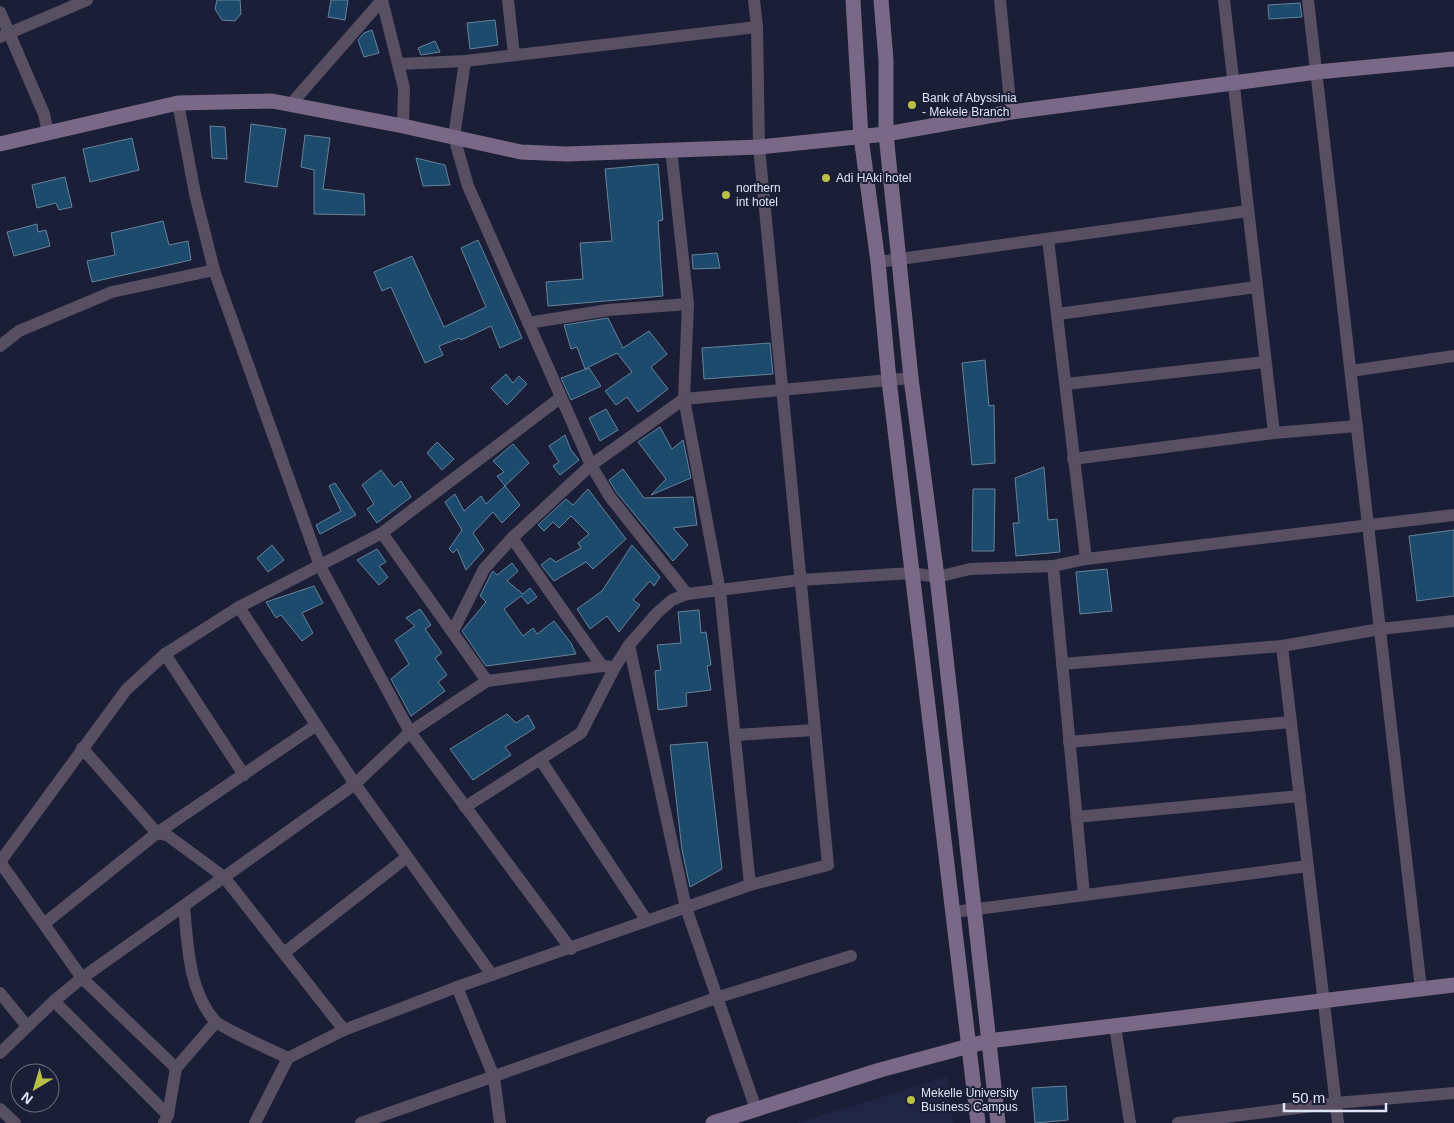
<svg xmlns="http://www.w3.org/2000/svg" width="1454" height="1123" font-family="Helvetica,sans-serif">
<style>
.built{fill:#212544}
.building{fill:#1d4b6d;stroke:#67839a}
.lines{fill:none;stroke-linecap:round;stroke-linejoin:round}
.street{stroke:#594f62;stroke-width:12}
.secondary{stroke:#796887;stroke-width:15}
.poi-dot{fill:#b9c046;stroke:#1b1e37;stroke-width:2}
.labels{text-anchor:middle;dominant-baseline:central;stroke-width:4;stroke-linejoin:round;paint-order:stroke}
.poi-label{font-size:12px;fill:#e1e4f6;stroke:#1b1e37;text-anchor:start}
</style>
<rect width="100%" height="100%" fill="#1b1e37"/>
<polygon class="built" points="947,1077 953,1123 797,1123"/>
<g class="building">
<polygon points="217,0 240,0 241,14 235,21 222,20 215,9"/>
<polygon points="331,0 348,0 345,20 328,17"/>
<polygon points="1300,3 1302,17 1269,19 1268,5"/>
<polygon points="495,20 498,45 470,49 467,23"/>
<polygon points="372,30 379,53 364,57 358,40 364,33"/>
<polygon points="435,41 440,52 421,55 418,48"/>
<polygon points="251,124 286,129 277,187 245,182"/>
<polygon points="210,126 225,127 227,159 212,158"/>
<polygon points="305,135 330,138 323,189 364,194 365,215 314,214 314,170 301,167"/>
<polygon points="132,138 139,170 90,182 83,149"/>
<polygon points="416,158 445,165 450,185 423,186"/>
<polygon points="658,164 663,220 658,221 663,296 548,306 546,282 583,279 580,243 612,241 605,169"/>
<polygon points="65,177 72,207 59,210 56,203 37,208 32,185"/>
<polygon points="163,221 169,245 188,241 191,260 92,282 87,261 115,255 111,233"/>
<polygon points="37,224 38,232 46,230 50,246 14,256 7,232"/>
<polygon points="478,240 522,338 500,348 491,326 461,340 460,338 439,346 443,355 425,363 391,287 382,291 374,272 412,256 444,327 486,307 461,248"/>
<polygon points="717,253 720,268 693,269 692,255"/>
<polygon points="608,318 623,348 649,331 667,354 651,367 668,389 638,412 627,397 616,405 605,391 632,372 617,353 585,369 577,347 571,349 564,325"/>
<polygon points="770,343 773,374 704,379 702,348"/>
<polygon points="985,360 989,406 994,405 995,463 972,465 962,363"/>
<polygon points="589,368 601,386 571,400 561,378"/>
<polygon points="506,374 513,383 519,376 527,384 507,405 491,388"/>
<polygon points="606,409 618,430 600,441 589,418"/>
<polygon points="660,427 672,449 683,440 691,478 651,495 666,479 638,442"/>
<polygon points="565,435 571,450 579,460 560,475 553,466 559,462 549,446"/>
<polygon points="437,442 454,459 442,470 427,453"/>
<polygon points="513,444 529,463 505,486 497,476 504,472 493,461"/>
<polygon points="1044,467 1048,520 1057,519 1060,552 1016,556 1013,523 1019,523 1015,478"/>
<polygon points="623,469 644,498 693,497 697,525 673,528 688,545 673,561 617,493 609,480"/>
<polygon points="381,470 394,487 401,481 411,497 377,523 367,509 374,504 362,485"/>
<polygon points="335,483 356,515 320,534 316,525 341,511 329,486"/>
<polygon points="505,486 520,505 502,523 493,512 473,533 484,550 466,570 457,549 453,553 449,549 462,530 445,502 455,494 464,511 481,496 486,504"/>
<polygon points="588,489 626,539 593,569 586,562 554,581 541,565 550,558 556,562 581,548 578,543 589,534 571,516 559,528 553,522 544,531 538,525 566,499 573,505"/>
<polygon points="973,489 995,489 994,551 972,551"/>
<polygon points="1454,530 1454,596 1417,601 1409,536"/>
<polygon points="272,545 284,560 268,572 257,558"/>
<polygon points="632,545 660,577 654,586 650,581 633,600 640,605 619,632 607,616 590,629 577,609 602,591"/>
<polygon points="377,549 386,562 379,566 388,577 379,585 357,560"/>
<polygon points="512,563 518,571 507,581 523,594 530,588 537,597 528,604 521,596 504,609 523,636 533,628 537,634 554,621 571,643 576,654 486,666 462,631 486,602 480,596 491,574 493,571 497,575"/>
<polygon points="1107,569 1112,611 1080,614 1076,572"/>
<polygon points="314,586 323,603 302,613 313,633 302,641 281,615 276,618 266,602"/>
<polygon points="420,609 431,625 425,629 442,653 435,658 447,675 438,682 445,691 411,716 391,679 409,664 395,640 415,626 406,618"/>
<polygon points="699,610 701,633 706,632 711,665 707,666 711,690 686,693 687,706 658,710 655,671 661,670 657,645 681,643 678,612"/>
<polygon points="507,714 516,723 528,715 535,728 505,747 511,755 473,780 450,749"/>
<polygon points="707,742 722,869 690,887 682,850 670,745"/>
<polygon points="1066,1086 1068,1120 1035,1123 1032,1088"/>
</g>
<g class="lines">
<g class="street">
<polyline points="382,0 404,88 403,126"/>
<polyline points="508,0 514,55"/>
<polyline points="1000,0 1011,112"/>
<polyline points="1224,0 1274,433"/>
<polyline points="1308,0 1421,989"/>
<polyline points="0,12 44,114 48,133"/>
<polyline points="0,37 87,0"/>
<polyline points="465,61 454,137 468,186 591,465 610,497 687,594"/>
<polyline points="399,64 465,61 757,27"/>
<polyline points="178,103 195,194 214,270 320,566 410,732 571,949"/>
<polyline points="291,104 382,0"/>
<polyline points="671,149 688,304 684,399 720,591 750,885"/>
<polyline points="1048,239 1086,559"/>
<polyline points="878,262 1248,211"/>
<polyline points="1058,314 1256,287"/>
<polyline points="528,323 608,310 688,304"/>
<polyline points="0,346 19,331 112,292 214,270"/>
<polyline points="1351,371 1454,356"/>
<polyline points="1066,384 1265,362"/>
<polyline points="1073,459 1274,433 1357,426"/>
<polyline points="382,533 487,681"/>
<polyline points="512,538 602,666"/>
<polyline points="1053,566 1084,895"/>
<polyline points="239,607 355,784 492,975"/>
<polyline points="453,631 484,569 512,538 591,465 684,399 911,378"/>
<polyline points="629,645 686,908 756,1109"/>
<polyline points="1282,646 1338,1123"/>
<polyline points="165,654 244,775"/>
<polyline points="1062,664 1282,646 1380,629 1454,621"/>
<polyline points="735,735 815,730"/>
<polyline points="1069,742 1291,722"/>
<polyline points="82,748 157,833 167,835 224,877 344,1030"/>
<polyline points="540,759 647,921"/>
<polyline points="465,807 581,733 615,667 629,645 657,613 672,600 687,594 800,580 912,573 937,577 970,569 1053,566 1086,559 1454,515"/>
<polyline points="1076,817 1300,796"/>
<polyline points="0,862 126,690 165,654 239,607 382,533 560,398"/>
<polyline points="0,862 82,978 176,1068"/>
<path d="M184 907C188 945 188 990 215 1021 223 1029 274 1051 288 1058"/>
<polyline points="954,912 1308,866"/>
<polyline points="45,923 157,833 315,726"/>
<polyline points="284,953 407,857"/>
<polyline points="457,987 494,1077 500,1123"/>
<polyline points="0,993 27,1026"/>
<polyline points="54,1001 168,1115"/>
<polyline points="1115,1026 1130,1123"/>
<polyline points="0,1053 54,1001 82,978 355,784 410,732 487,681 602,666 615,667"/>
<polyline points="0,1109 15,1123"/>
<polyline points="164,1123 168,1115 176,1068 216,1022"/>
<polyline points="255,1123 288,1058 344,1030 457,987 750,885 828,865 759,147 757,27 754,0"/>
<polyline points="361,1123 719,997 851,956"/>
<polyline points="1178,1123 1336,1103 1454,1093"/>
</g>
<g class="secondary">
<polyline points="853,0 861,137 878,262 889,380 978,1123"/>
<polyline points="881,0 886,60 886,134 911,378 937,577 998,1123"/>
<polyline points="0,144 178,103 272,101 403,126 521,152 566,154 759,147 886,134 1011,112 1317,72 1454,59"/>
<polyline points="713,1123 880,1070 988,1041 1454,985"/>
</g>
</g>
<g class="poi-dot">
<circle cx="912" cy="105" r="5"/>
<circle cx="826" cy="178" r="5"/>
<circle cx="726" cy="195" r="5"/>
<circle cx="911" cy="1100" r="5"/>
</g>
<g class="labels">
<g class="poi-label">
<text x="922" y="98">Bank of Abyssinia<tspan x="922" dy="14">- Mekele Branch</tspan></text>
<text x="836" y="178">Adi HAki hotel</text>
<text x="736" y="188">northern<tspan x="736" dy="14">int hotel</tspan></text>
<text x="921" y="1093">Mekelle University<tspan x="921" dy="14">Business Campus</tspan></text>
</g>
</g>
<g transform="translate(35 1088) rotate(218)"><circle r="24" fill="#1b1e37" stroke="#6a6d83"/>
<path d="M0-4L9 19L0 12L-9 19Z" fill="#b9c046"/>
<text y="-8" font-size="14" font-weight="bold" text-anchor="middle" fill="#e1e4f6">N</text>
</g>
<path d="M1284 1103v8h102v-8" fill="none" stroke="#e1e4f6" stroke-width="2.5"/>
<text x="1292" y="1103" font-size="15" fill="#e1e4f6" stroke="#1b1e37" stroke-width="4" paint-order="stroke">50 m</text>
</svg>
